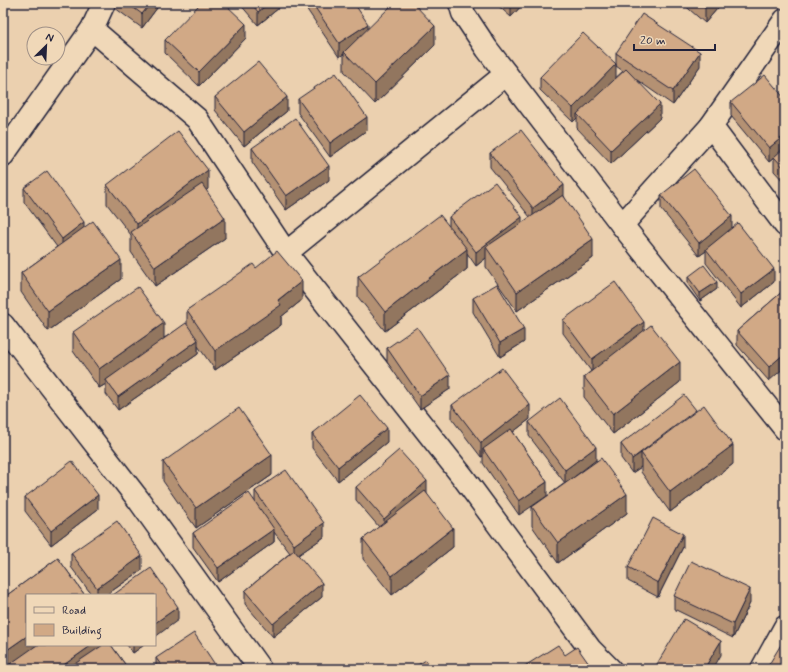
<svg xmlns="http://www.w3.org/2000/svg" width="788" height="672" font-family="Mynerve,sans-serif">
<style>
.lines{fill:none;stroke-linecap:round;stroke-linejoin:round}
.minor-casing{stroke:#22223b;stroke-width:25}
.minor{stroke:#f0d8b8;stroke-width:22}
.wall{fill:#b49173;stroke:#22223b}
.shaded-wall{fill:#92765e;stroke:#22223b}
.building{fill:#d1a986;stroke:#22223b}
</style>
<rect width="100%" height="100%" fill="#ebd0af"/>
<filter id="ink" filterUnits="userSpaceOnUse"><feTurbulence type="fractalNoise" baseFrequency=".025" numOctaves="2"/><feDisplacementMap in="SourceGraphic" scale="8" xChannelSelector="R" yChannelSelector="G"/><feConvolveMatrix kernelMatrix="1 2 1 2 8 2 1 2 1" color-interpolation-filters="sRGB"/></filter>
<g filter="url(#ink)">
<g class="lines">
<defs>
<g id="minor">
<polyline points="460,3 463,13 487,49 622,225 785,429"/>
<polyline points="92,29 197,119 286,253 463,477 590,649 610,669"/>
<polyline points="711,126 785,225"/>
<polyline points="3,155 92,29 104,3"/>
<polyline points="622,225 711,126 785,20"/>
<polyline points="286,253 506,74"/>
<polyline points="3,325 138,499 260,669"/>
<polyline points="762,669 785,627"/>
</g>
</defs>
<use href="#minor" class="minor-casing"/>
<use href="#minor" class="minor"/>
</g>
<g class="wall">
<polygon points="115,3 157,3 157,8 142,28 115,8"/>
<polygon points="239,3 285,3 258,25"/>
<polygon points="306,3 354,3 368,28 435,45 375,104 344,71 344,54 339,57 306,8"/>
<polygon points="495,3 524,3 511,17"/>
<polygon points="682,3 722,3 705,23"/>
<polygon points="246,38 199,86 165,53 165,40"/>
<polygon points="616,53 700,66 673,105 637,80 660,118 611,164 577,128 577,118 573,122 540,90 540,77 616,78 610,83 623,71 616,66"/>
<polygon points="215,97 287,111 244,146 215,110"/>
<polygon points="298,99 367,130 330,157 298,113"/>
<polygon points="785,99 785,183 774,171 774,158 769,162 731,116 731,102"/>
<polygon points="252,148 329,180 286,210 252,162"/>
<polygon points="490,153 564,196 593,258 517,311 486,267 486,258 476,266 467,253 467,269 385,331 358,297 358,277 449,226 449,217 522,223 530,217 490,167"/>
<polygon points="107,185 208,189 206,191 225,238 155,286 131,252 131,235 107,204"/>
<polygon points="24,188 84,227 121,279 48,331 21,292 21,273 57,247 24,202"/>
<polygon points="661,195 732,228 774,282 741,308 706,263 706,251 699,256 661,209"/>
<polygon points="256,268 302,300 281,317 281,325 215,370 198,346 198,354 118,410 106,394 106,384 99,388 73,351 73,332 164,338 187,324 187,310"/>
<polygon points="688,277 717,289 700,301 688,284"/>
<polygon points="783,291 769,381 737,345 737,331"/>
<polygon points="473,298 524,342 500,357 473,312"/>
<polygon points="563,320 644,331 680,382 613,434 584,397 584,377 591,371 563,333"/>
<polygon points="387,348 450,389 420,409 387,362"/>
<polygon points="452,405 530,419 513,432 547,482 519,515 483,463 483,456 481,457 452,419"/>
<polygon points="529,422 596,460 627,513 558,563 532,526 532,507 565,483 529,436"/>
<polygon points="312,434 387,442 338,481 312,448"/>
<polygon points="621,444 733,464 670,512 641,472 641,467 632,473 621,458"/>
<polygon points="163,462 272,475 196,528 163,481"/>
<polygon points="356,487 427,494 453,547 392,595 363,559 363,539 379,527 356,500"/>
<polygon points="255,491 324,537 298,555 322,597 273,637 245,604 245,591 290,553 274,532 274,542 218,582 193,547 193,533 255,502"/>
<polygon points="25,497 98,509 51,545 25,511"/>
<polygon points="683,547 658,597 628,581 628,567"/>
<polygon points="71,553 142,570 106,595 92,595 71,567"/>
<polygon points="58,558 84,594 84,595 27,595 27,645 111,645 127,667 127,669 10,669 10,667 8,669 3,669 3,598"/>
<polygon points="674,596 750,603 733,638 674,609"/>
<polygon points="127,645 144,645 133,653"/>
<polygon points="156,658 218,669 156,669"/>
<polygon points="768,666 785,669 768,669"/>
</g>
<g class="shaded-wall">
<polygon points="151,3 157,3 157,8 142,28 142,14"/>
<polygon points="269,3 285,3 258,25 258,12"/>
<polygon points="511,3 524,3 511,17"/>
<polygon points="705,3 722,3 705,23"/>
<polygon points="246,24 246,38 199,86 199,72"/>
<polygon points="368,24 368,38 344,52 344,54 339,57 339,43"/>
<polygon points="435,26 435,45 375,104 375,84"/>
<polygon points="700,52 700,66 673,105 673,91"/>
<polygon points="616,64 616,78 579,116 577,114 577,118 573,122 573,108"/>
<polygon points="287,97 287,111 244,146 244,132"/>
<polygon points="660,104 660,118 611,164 611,150"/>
<polygon points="367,117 367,130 330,157 330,143"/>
<polygon points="785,135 785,148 769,162 769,148"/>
<polygon points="329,166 329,180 286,210 286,196"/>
<polygon points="208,170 208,189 138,242 137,241 137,224"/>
<polygon points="564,185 564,199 533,222 533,208"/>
<polygon points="732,216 732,230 706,249 706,251 699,256 699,243"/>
<polygon points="522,217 522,231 486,247 486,258 476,266 476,252"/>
<polygon points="225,218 225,238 155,286 155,267"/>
<polygon points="84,222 84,236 62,253 62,239"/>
<polygon points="593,239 593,258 517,311 517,292"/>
<polygon points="467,249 467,269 385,331 385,312"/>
<polygon points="121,260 121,279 48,331 48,311"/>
<polygon points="774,269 774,282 741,308 741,294"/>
<polygon points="302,281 302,300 281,317 281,325 215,370 215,351"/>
<polygon points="717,282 717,289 700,301 700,293"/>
<polygon points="644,322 644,336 592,373 592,359"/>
<polygon points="164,323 164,343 106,380 106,384 99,388 99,369"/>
<polygon points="524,329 524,342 500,357 500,343"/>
<polygon points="198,340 198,354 118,410 118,397"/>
<polygon points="785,353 785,367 769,381 769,367"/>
<polygon points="680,362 680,382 613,434 613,414"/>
<polygon points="450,375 450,389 420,409 420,396"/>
<polygon points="530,405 530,419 486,453 483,449 483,456 481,457 481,443"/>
<polygon points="387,428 387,442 338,481 338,467"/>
<polygon points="733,445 733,464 670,512 670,492"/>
<polygon points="596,447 596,460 565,484 565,470"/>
<polygon points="641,453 641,467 632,473 632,459"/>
<polygon points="272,455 272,475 196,528 196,508"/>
<polygon points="427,481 427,495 384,533 384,519"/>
<polygon points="547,482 547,496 519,515 519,501"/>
<polygon points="627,494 627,513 558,563 558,543"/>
<polygon points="98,495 98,509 51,545 51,531"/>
<polygon points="324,523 324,537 294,558 294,545"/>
<polygon points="453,528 453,547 392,595 392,576"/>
<polygon points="274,529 274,542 218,582 218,568"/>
<polygon points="683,534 683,547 658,597 658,583"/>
<polygon points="142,556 142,570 106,595 97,595 97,588"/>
<polygon points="322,583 322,597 273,637 273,624"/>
<polygon points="750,589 750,603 733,638 733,624"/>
<polygon points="178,607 178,620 155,637 155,623"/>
<polygon points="27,636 27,645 41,645 10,664 10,667 8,669 4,669 4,652"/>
<polygon points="721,641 721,655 713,669 704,669"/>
<polygon points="92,645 108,645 77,669 58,669"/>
<polygon points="133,645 144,645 133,653"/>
<polygon points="589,664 589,669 582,669"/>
</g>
<g class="building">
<polygon points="127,3 151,3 142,14"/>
<polygon points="201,3 224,3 246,24 199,72 165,40"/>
<polygon points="251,3 269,3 258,12"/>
<polygon points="312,3 354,3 368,24 339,43"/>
<polygon points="394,3 413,3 435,26 375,84 344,52"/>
<polygon points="642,14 700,52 673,91 616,53"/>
<polygon points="583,33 616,64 573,108 540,77"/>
<polygon points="258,62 287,97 244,132 215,97"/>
<polygon points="626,69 660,104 611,150 577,114"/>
<polygon points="336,73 367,117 330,143 298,99"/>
<polygon points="765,75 785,99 785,135 769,148 731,102"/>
<polygon points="295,118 329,166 286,196 252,148"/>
<polygon points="521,130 564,185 533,208 490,153"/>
<polygon points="178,131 208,170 137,224 107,185"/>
<polygon points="785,147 785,169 774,157"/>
<polygon points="694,169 732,216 699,243 661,195"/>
<polygon points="47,171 84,222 62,239 24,188"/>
<polygon points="495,182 522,217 476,252 449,217"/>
<polygon points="202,184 225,218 155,267 131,232"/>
<polygon points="563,195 593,239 517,292 486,247"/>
<polygon points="440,215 467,249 385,312 358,277"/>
<polygon points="93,221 121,260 48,311 21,273"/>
<polygon points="738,223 774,269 741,294 706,249"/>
<polygon points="277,251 302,281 278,300 281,305 215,351 187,310 253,264 256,268"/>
<polygon points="704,265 717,282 700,293 688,277"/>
<polygon points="615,282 644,322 592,359 563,320"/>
<polygon points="497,284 524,329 500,343 473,298"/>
<polygon points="138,287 164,323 99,369 73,332"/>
<polygon points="783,291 785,293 785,353 769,367 737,331"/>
<polygon points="186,323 198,340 118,397 106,380"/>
<polygon points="651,325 680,362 613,414 584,377"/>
<polygon points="417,327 450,375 420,396 387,348"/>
<polygon points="502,368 530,405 481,443 452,405"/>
<polygon points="360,395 387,428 338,467 312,434"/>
<polygon points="684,395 696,410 632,459 621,444"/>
<polygon points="560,398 596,447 565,470 529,422"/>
<polygon points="704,405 733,445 670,492 641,453"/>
<polygon points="239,408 272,455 196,508 163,462"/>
<polygon points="511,429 547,482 519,501 483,449"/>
<polygon points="399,450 427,481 384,519 356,487"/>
<polygon points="601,458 627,494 558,543 532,507"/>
<polygon points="72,461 98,495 51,531 25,497"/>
<polygon points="286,470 324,523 294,545 255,491"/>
<polygon points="425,491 453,528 392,576 363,539"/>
<polygon points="249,493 274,529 218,568 193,533"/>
<polygon points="653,518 683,534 658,583 628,567"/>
<polygon points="117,521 142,556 97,588 71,553"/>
<polygon points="294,550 322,583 273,624 245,591"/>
<polygon points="58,558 84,594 83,595 27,595 27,636 4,652 3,651 3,598"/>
<polygon points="691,561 750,589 733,624 674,596"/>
<polygon points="151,568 178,607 155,623 155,595 113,595"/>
<polygon points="684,619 721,641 704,669 654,669"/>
<polygon points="194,633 218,669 164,669 156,658"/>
<polygon points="785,638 785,669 773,669 768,666"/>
<polygon points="37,645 92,645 58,669 14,669 10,664"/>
<polygon points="103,645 111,645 127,667 124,669 67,669"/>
<polygon points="558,645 565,655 577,647 589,664 582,669 520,669"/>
<polygon points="426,660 432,669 411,669"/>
</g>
</g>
<rect width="788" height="672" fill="none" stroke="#f0d8b8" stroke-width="16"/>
<rect x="8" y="8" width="772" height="656" fill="none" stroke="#22223b" stroke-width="1.5" filter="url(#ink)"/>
<rect x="26" y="594" width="130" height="52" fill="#f0d8b8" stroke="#9e8f86"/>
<rect x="34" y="607" width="20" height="6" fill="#f0d8b8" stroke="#9e8f86"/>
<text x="62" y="614" font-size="12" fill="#22223b">Road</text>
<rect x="34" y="624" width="20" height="12" fill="#d1a986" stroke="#9e8f86"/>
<text x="62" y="634" font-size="12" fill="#22223b">Building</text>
<g transform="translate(46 46) rotate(24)"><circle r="19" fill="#f0d8b8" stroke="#9e8f86"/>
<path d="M0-3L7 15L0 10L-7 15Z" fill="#22223b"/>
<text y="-6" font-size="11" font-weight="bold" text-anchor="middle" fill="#22223b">N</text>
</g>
<path d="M634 44v6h81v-6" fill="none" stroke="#22223b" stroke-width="2"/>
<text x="640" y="44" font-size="12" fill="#22223b" stroke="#f0d8b8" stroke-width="3" paint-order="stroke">20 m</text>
</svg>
